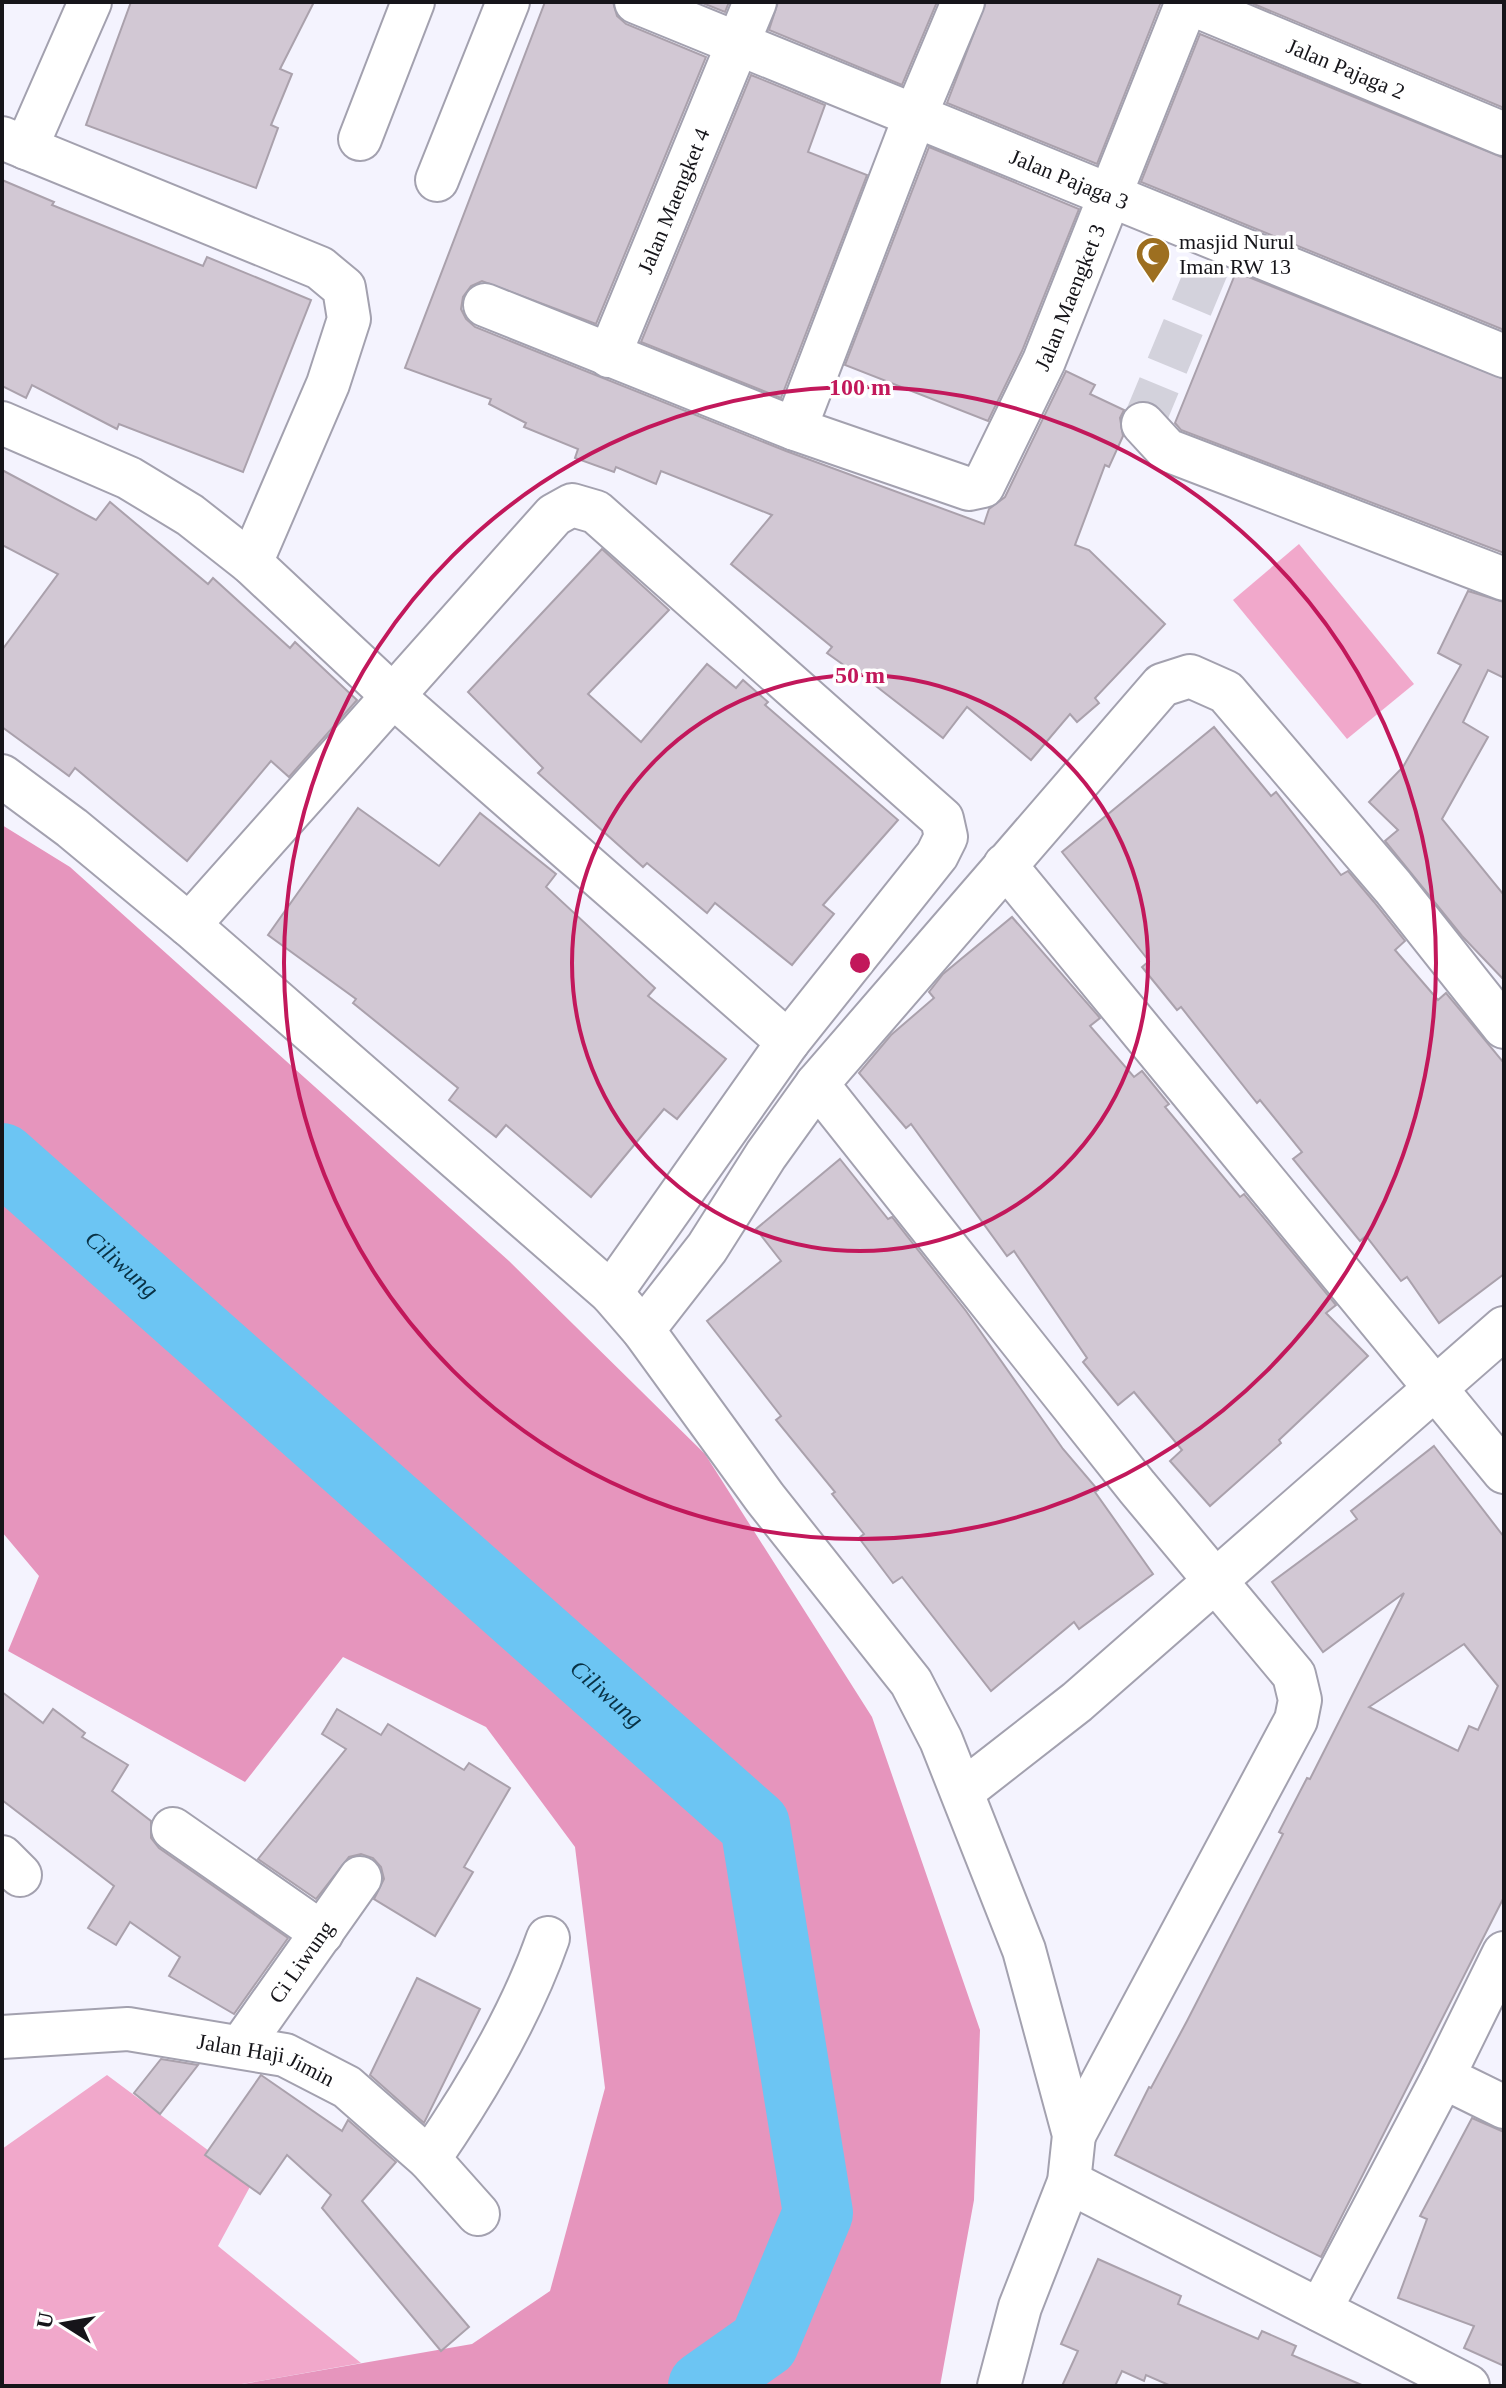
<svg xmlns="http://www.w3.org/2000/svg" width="1506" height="2388" font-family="Georgia,serif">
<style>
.green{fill:#f1a8cb}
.forest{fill:#e695bd}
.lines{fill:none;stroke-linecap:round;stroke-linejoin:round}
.river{stroke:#6cc5f3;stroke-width:70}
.building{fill:#d2c8d4;stroke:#aaa1ac;stroke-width:2;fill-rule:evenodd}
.street-tunnel{stroke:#d3d2dc;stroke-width:42;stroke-dasharray:42 21;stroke-linecap:butt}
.street-casing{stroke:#a3a1af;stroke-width:46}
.street{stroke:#fff;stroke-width:42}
.ring{fill:none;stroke:#c2185b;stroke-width:4}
.labels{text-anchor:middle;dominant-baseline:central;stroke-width:7;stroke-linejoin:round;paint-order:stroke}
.street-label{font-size:22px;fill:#16151a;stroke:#fff}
.poi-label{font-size:22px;fill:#16151a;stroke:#fff;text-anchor:start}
.water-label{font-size:24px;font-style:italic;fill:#083144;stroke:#fff}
.centre{fill:#c2185b;stroke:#fff;stroke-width:4}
.ring-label{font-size:24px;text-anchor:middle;font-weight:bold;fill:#c2185b;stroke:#fff;stroke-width:7;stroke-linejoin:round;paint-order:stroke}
</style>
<rect width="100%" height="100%" fill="#f4f3fe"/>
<g class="green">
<polygon points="1299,544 1414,684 1347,739 1233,600"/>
<polygon points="107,2075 252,2183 218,2246 361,2363 231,2386 2,2385 2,2149"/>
</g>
<polygon class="forest" points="2,825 70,867 509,1261 705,1454 872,1717 980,2030 974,2200 940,2386 231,2386 472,2344 550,2291 605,2088 575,1847 486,1727 343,1657 245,1782 8,1651 39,1576 2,1532"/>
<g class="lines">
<path class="river" id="s1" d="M2 1158 755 1825 818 2213 764 2343 703 2386"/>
</g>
<g class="building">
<polygon points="131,2 314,2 280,69 292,74 271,125 278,128 256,188 86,125"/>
<polygon points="545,2 613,2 617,16 626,24 706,57 596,324 482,281 471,286 463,297 461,309 466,319 475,327 786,451 984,524 989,509 1005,497 1066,371 1095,385 1090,394 1124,410 1120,418 1123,436 1109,467 1105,465 1075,545 1089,550 1165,624 1095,698 1099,703 1077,722 1070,714 1031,760 967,707 943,738 854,669 852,671 827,653 832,647 731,564 772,515 661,471 656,484 616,467 614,472 575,458 578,449 524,427 526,423 489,404 491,399 405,368"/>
<polygon points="700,2 729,2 725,12"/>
<polygon points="778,2 937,2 902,85 769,30"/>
<polygon points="986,2 1161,2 1097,164 947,103"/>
<polygon points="1249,2 1504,2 1504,108"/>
<polygon points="1200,34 1504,158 1504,330 1141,182"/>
<polygon points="751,75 825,105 808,152 867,175 781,398 641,342"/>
<polygon points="929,147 1079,209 1022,351 988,421 845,365"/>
<polygon points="2,180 54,202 52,205 203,266 207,257 311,300 243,472 119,424 117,429 32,385 26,398 2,386"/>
<polygon points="1236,272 1504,379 1504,553 1181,430 1175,423"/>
<polygon points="2,470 96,520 110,502 208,584 213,578 290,648 295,642 357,700 289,777 271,761 187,861 75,768 69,776 2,727 2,650 58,574 2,545"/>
<polygon points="602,549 669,610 588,694 641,742 707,664 736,688 743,680 768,702 765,705 898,820 823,905 834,914 792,965 715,903 707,913 647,863 643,867 538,773 543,768 468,692"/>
<polygon points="1468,591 1504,602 1504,678 1488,670 1463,722 1488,737 1442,819 1504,895 1504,980 1462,936 1385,841 1398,830 1369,802 1403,767 1461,665 1438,653"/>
<polygon points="1214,727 1271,796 1276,792 1341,875 1348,871 1374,902 1405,941 1395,950 1438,1000 1446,993 1504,1063 1504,1274 1439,1323 1407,1277 1401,1281 1366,1236 1360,1241 1293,1159 1302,1152 1260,1100 1257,1103 1181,1007 1177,1010 1142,967 1149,961 1062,852"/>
<polygon points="358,808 439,866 480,813 556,874 546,887 655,988 648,996 726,1059 677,1119 664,1109 591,1197 506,1125 496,1137 449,1100 458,1088 353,1003 356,999 268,935"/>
<polygon points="1012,917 1100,1018 1090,1026 1134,1077 1142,1071 1169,1104 1165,1107 1240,1197 1244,1194 1336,1305 1326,1313 1368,1356 1279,1440 1281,1443 1210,1506 1170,1461 1182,1450 1134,1392 1118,1405 1083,1362 1087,1358 1014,1251 1007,1256 911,1124 906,1128 859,1073 891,1035 934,998 929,992 943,974"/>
<polygon points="840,1159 888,1219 892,1217 966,1311 1063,1449 1098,1490 1095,1492 1153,1574 1079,1629 1074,1622 991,1691 902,1577 893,1583 859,1538 864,1534 832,1494 835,1492 776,1420 781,1416 707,1321 781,1261 756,1229"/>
<path d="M1434 1446 1504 1537V1897L1321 2257 1115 2155 1149 2087 1151 2088 1187 2021 1283 1834 1279 1832 1307 1778 1310 1779 1404 1593 1323 1652 1272 1582 1357 1519 1351 1511ZM1464 1644 1498 1686 1478 1730 1469 1726 1458 1751 1369 1707Z"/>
<polygon points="2,1692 43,1723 53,1709 85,1733 82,1737 128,1765 112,1791 151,1821 151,1838 159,1848 288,1938 234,2014 169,1976 180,1957 130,1922 116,1945 88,1928 114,1886 2,1800"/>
<polygon points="337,1709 381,1735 388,1724 464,1770 469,1763 510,1788 464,1867 473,1872 435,1936 374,1899 384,1879 381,1867 373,1858 361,1854 349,1857 316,1899 258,1859 346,1749 322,1734"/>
<polygon points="417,1978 480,2009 424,2123 370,2075"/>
<polygon points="161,2059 198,2065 160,2114 134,2093"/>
<polygon points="261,2075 342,2131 348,2120 396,2162 362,2201 469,2327 441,2351 322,2208 331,2195 287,2155 260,2194 205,2155"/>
<polygon points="1472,2118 1504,2132 1504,2366 1464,2348 1474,2326 1398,2298 1427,2219 1420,2216"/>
<polygon points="1098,2259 1181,2296 1178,2304 1258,2339 1262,2331 1296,2346 1292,2355 1364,2386 1171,2386 1146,2375 1144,2381 1122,2371 1115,2386 1062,2386 1078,2351 1061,2344"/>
</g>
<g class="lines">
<polyline class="street-tunnel" points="1143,424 1209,265"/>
<defs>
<g id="street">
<path id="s2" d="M636 2 1504 356"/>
<polyline points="2,138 320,268 344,288 349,319 328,384 251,563"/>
<polyline points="360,139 413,2"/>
<polyline points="26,148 90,2"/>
<polyline points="437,180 508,2"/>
<path id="s3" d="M485 305 795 429 969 489 983 486 1044 361 1187 2 1504 134"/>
<path id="s4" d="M609 356 755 2"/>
<polyline points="2,423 129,478 190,515 251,563 392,695 788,1042"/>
<polyline points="1143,424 1167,450 1504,579"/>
<polyline points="795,429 915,116 963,2"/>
<polyline points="2,776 72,828 189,925 611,1293 643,1330 765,1498 911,1682 941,1740 1024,1950 1074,2135 1069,2182 1020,2307 999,2386"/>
<polyline points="1005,865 1504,1472"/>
<polyline points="189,925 554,515 572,505 596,512 942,819 946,837 937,855 788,1042 611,1293"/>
<polyline points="817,1084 1137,1487 1294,1675 1300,1700 1296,1720 1074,2135"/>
<polyline points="643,1330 707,1248 766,1155 817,1084 1162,685 1190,676 1226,692 1393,887 1504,1027"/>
<polyline points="963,1791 1077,1702 1504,1328"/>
<polyline points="173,1829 322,1933"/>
<polyline points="2,1857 20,1875"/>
<path id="s5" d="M2 2037 128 2029 285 2055 347 2087 429 2159 478 2214"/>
<path id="s6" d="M242 2045 360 1878"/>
<polyline points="1443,2077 1504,2107"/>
<path d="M429 2159C476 2091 521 2015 548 1938"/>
<polyline points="1069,2182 1468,2386"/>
<polyline points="1320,2310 1443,2077 1504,1953"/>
</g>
</defs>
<use href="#street" class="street-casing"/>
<use href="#street" class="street"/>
</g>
<g class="ring">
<circle cx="860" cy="963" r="288"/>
<circle cx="860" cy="963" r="576"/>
</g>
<defs>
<symbol id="mosque-pin" viewBox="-11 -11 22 30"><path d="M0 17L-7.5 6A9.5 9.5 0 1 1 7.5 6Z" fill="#9d6f20" stroke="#fff"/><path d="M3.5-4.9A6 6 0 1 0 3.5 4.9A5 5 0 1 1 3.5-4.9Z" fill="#fff"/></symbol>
</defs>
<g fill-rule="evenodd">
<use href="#mosque-pin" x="1133" y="234" width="40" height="54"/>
</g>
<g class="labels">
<g class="street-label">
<text stroke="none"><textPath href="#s3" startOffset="1230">Jalan Pajaga 2</textPath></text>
<text stroke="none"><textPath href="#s2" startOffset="468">Jalan Pajaga 3</textPath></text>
<text stroke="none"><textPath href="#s4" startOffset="168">Jalan Maengket 4</textPath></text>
<text stroke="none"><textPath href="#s3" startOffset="740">Jalan Maengket 3</textPath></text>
<text stroke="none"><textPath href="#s6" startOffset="102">Ci Liwung</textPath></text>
<text stroke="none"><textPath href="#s5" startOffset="268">Jalan Haji Jimin</textPath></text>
</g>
<g class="poi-label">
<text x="1179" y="241">masjid Nurul<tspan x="1179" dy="25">Iman RW 13</tspan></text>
</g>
<g class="water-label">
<text stroke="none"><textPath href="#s1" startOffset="160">Ciliwung</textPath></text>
<text stroke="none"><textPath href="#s1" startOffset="808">Ciliwung</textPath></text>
</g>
</g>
<circle cx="860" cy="963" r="12" class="centre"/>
<g class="ring-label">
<text x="860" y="395">100 m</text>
<text x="860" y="683">50 m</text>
</g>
<rect width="1506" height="2388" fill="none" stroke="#16151a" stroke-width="8"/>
<g transform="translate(64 2324) rotate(281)" stroke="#ffffff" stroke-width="6" paint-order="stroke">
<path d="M0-6L14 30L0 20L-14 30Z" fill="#16151a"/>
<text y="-12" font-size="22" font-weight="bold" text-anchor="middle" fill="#16151a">U</text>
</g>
</svg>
